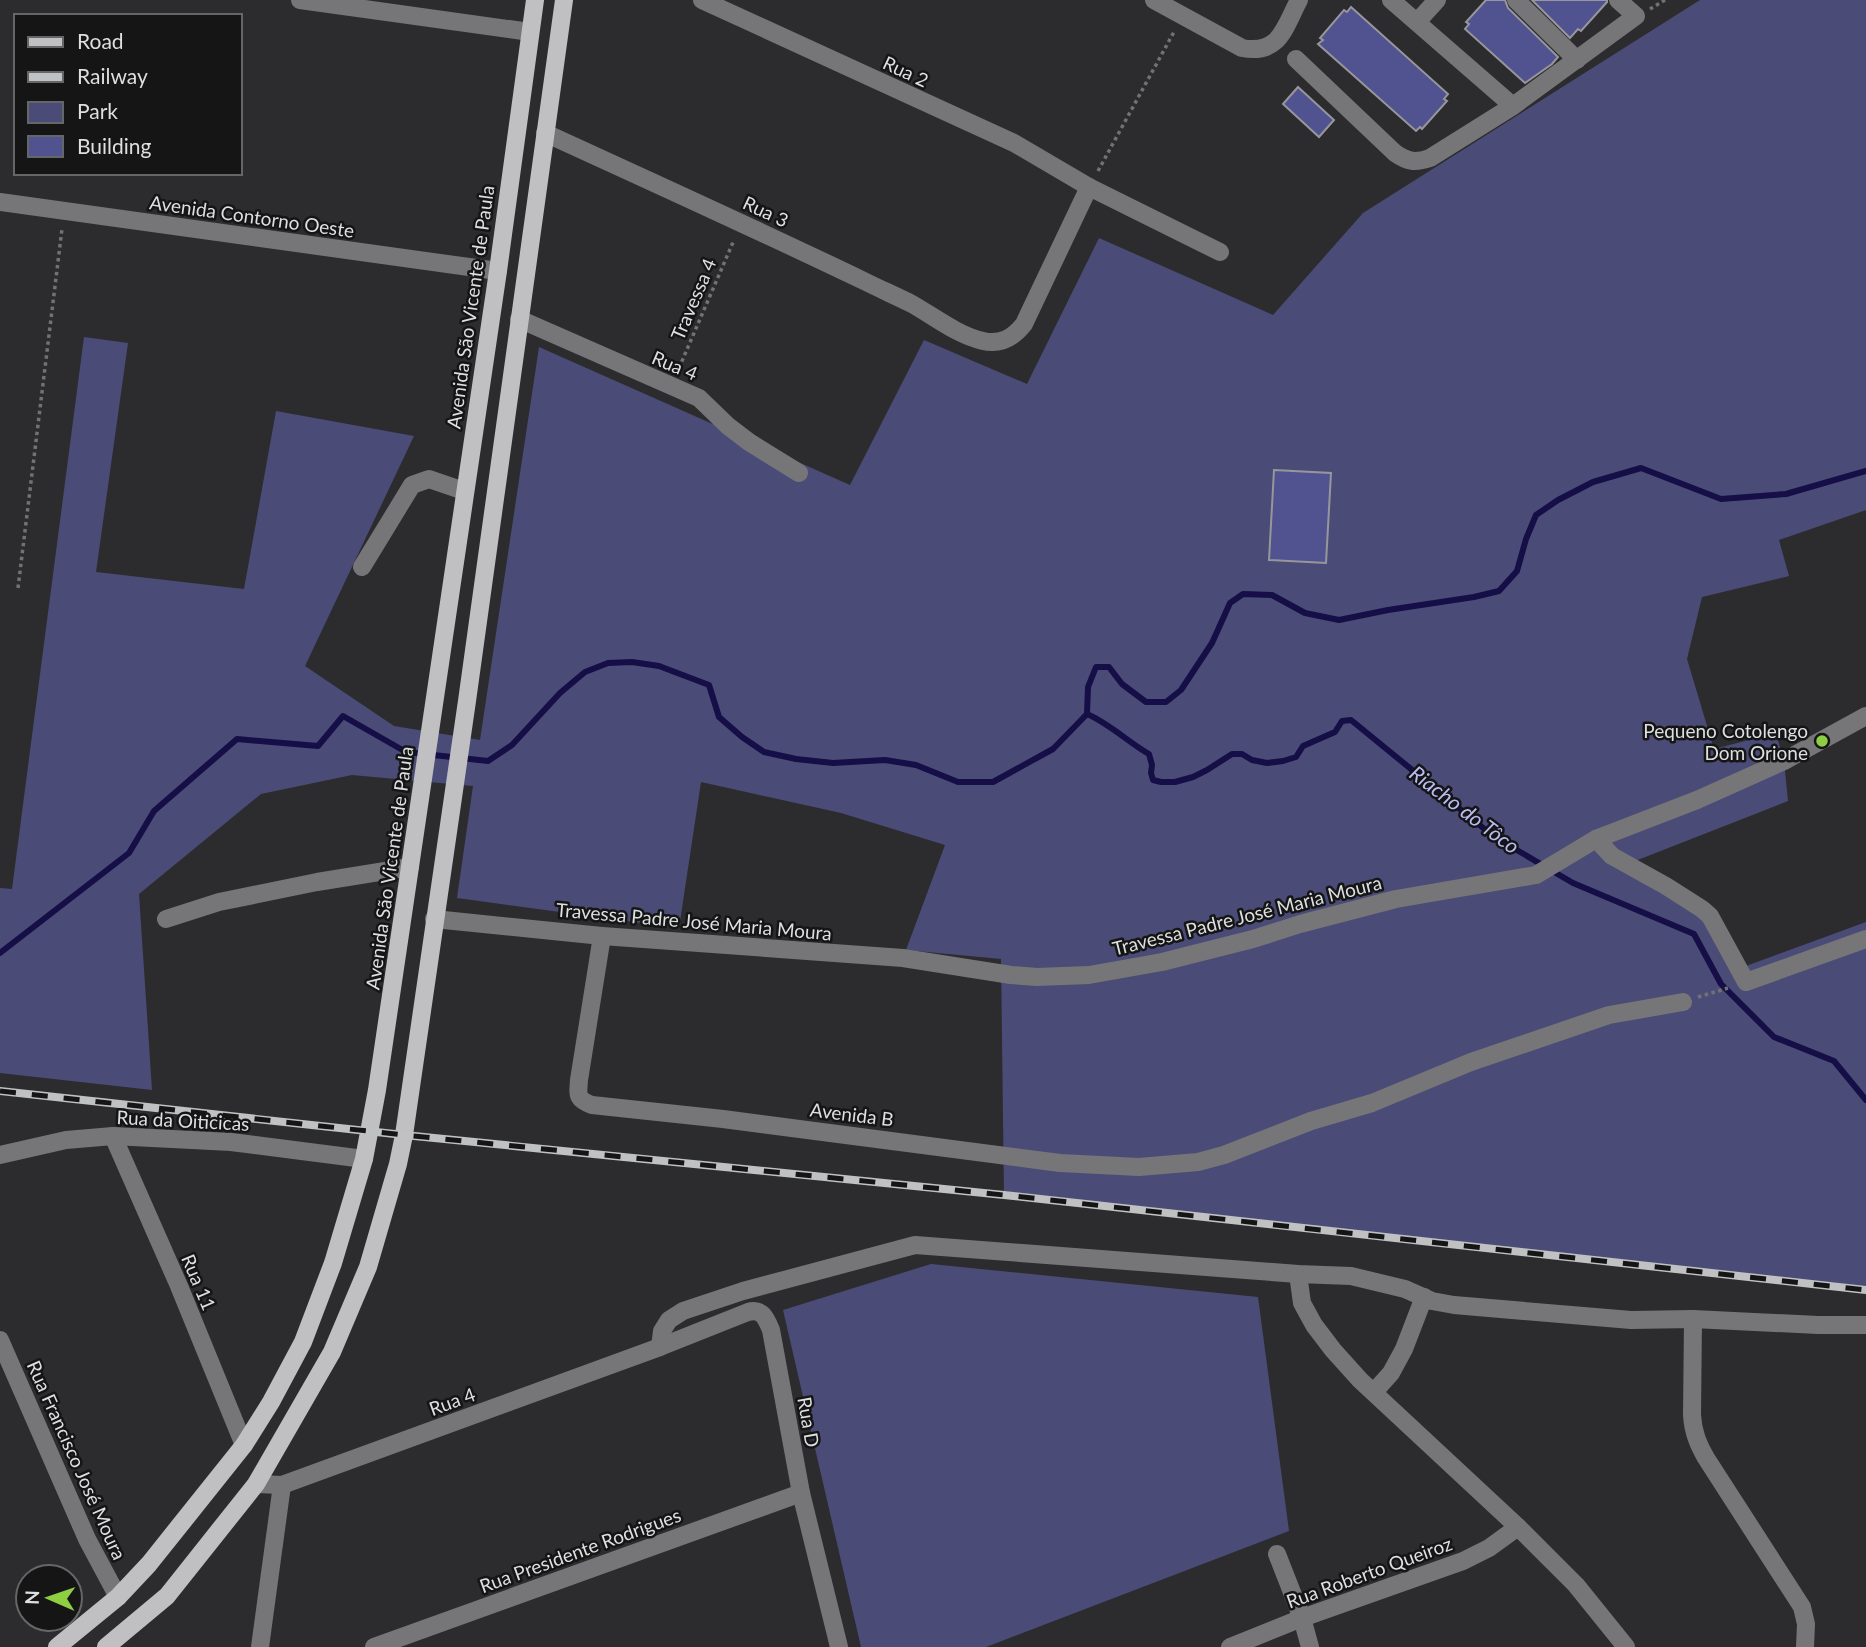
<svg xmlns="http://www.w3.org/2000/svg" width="1866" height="1647" font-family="Lato,sans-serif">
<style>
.green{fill:#4a4c77}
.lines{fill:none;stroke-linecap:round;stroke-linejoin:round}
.stream{stroke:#160e46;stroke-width:6}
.building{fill:#515290;stroke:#97979b;stroke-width:2}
.path{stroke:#727274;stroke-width:3.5;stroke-dasharray:3.5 3.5;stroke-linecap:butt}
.minor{stroke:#767678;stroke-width:18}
.major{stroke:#c0c0c3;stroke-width:18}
.rail-casing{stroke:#c0c1c2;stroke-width:8}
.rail{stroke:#151516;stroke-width:5;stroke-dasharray:16;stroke-linecap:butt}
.poi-dot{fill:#8ece43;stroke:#151516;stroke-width:2.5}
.labels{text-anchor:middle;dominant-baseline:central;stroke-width:5;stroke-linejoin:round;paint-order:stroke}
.street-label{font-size:19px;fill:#dedfe0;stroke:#151516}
.poi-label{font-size:19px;fill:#dedfe0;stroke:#151516;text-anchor:end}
.water-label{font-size:21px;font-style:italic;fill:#b8bcf3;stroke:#151516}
</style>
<rect width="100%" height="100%" fill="#2c2c2f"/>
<g class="green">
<polygon points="1700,0 1866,0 1866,510 1779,540 1789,576 1702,597 1687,659 1714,749 1776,733 1784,761 1788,801 1630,863 1714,913 1746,966 1866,922 1866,1290 1004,1195 1001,959 906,950 945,845 841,813 701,782 679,928 457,898 473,786 352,775 261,794 139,894 152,1090 0,1073 0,888 12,889 84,337 128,343 96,572 244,589 276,411 414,436 305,666 394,726 480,740 539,347 850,485 924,340 1027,384 1099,238 1273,315 1363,213"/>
<polygon points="931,1264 1258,1297 1289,1531 986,1647 861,1647 783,1310"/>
</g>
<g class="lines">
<g class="stream">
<path d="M1087 714C1110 724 1128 742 1149 754L1152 765 1151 773 1153 780 1161 782H1175L1193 777 1207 770 1232 754H1242L1252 760 1267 763 1283 761 1296 757 1303 746 1335 732 1342 721 1351 720 1493 836 1573 883 1694 934 1721 984 1774 1037 1834 1061 1866 1100"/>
<polyline points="0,953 129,853 154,811 237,739 318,746 343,716 406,752 488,761 512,745 560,693 585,672 608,663 632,662 659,666 709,685 719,717 742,737 764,752 796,759 833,763 885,760 916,765 958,782 993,782 1053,749 1087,714 1088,687 1096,667 1109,667 1122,684 1146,702 1166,702 1181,690 1212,643 1230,603 1243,594 1272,595 1305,613 1339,620 1388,610 1474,597 1499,591 1517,571 1526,539 1536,515 1558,500 1593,482 1641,468 1721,499 1786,494 1866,471"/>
</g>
</g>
<g class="building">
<polygon points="1486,0 1505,0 1508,8 1558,57 1552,64 1525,83 1465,29 1469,24 1466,22"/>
<polygon points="1532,0 1607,0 1607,2 1581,31 1578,29 1570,38"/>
<polygon points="1351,7 1448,94 1444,99 1447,101 1422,129 1420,127 1416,131 1318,44 1323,40 1320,38 1344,10 1347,12"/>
<polygon points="1298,87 1334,120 1319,137 1283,104"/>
<polygon points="1274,470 1331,473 1326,563 1269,560"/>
</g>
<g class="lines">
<g class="path">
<polyline points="1650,9 1665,0"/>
<polyline points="1098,171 1175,30"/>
<polyline points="679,368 734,240"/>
<polyline points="18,588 62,229"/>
<polyline points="1698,997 1728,988"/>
</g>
<g class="minor">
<polyline points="300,0 530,32"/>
<polyline points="702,0 1014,143 1089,187 1220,252"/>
<path d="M1154 0 1242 48C1280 55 1284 28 1299 0"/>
<polyline points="1391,0 1513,106"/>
<polyline points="1516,0 1577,60"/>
<polyline points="1417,22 1437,0"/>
<path d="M1296 59 1395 153C1408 162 1415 163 1430 158L1513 106 1636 16 1618 0"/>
<path d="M545 133C652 182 758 230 864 281 880 289 896 296 912 304 935 317 957 335 983 341 1001 345 1013 338 1024 324L1089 187"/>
<polyline points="0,202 498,271"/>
<polyline points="519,319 699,398 728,426 749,442 799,473"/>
<polyline points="362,567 412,485 429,479 464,491"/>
<polyline points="1596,839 1612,856 1666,886 1702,909 1710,916 1746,982 1866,939"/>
<polyline points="166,919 219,902 317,882 410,867"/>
<polyline points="434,919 602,936 903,958 1011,975 1037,977 1089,975 1162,962 1253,939 1300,924 1396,899 1536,875 1596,839 1697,800 1784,761 1866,716"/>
<path d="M602 936 579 1080C578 1095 576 1099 592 1105L723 1119 1060 1163 1139 1167 1198 1162 1224 1155 1311 1121 1372 1103 1471 1062 1609 1015 1683 1002"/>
<polyline points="113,1136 179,1286 244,1445"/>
<polyline points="0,1155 66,1140 113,1136 231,1142 364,1159"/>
<polyline points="1298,1274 1302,1303 1314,1325 1333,1350 1360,1380 1518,1527 1576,1585 1626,1647"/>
<path d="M1693 1319 1692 1415C1693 1432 1698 1444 1706 1458L1802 1607 1806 1624 1805 1647"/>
<polyline points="0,1340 87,1539 118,1597"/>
<polyline points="660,1347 662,1331 669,1320 683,1311 743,1291 915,1245 1298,1274 1351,1276 1405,1289 1432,1301 1454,1305 1631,1320 1693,1319 1818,1325 1866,1325"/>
<polyline points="1374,1392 1391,1373 1404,1349 1424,1297"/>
<path d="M256 1484 282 1485 660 1347 748 1312C762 1308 766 1318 771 1330L801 1493 839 1647"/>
<polyline points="1277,1554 1302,1618 1310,1647"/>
<polyline points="260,1647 282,1485"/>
<polyline points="374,1647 801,1493"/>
<polyline points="1230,1647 1302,1618 1463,1561 1489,1548 1518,1527"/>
</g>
<g class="major">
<polyline points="57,1647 118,1597 149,1564 244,1445 271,1402 303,1342 333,1263 364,1159 377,1090 498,271 535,0"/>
<polyline points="106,1647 167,1596 256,1484 332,1352 368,1267 398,1164 404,1135 467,701 564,0"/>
</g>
<defs>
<polyline id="rail" points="0,1091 404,1135 1004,1195 1866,1290"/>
</defs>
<use href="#rail" class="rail-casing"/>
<use href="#rail" class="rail"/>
</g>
<circle class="poi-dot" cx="1822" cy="741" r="7"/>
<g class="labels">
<g class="street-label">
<text transform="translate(906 71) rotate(25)">Rua 2</text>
<text transform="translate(766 211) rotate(25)">Rua 3</text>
<text transform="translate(252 216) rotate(8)">Avenida Contorno Oeste</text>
<text transform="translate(693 299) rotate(-67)">Travessa 4</text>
<text transform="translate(470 307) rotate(-82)">Avenida São Vicente de Paula</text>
<text transform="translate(675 365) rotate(23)">Rua 4</text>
<text transform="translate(389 868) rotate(-82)">Avenida São Vicente de Paula</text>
<text transform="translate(1247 915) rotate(-14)">Travessa Padre José Maria Moura</text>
<text transform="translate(694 921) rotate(5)">Travessa Padre José Maria Moura</text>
<text transform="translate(852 1114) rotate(7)">Avenida B</text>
<text transform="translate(183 1120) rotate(3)">Rua da Oiticicas</text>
<text transform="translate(199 1282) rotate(67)">Rua 11</text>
<text transform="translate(452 1401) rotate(-20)">Rua 4</text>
<text transform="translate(809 1422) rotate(80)">Rua D</text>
<text transform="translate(77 1460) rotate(66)">Rua Francisco José Moura</text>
<text transform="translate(580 1550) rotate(-20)">Rua Presidente Rodrigues</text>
<text transform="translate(1369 1572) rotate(-20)">Rua Roberto Queiroz</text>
</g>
<g class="poi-label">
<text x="1808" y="730">Pequeno Cotolengo<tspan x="1808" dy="22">Dom Orione</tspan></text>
</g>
<g class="water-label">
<text transform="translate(1465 809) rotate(37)">Riacho do Tôco</text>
</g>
</g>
<rect x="14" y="14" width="228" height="161" fill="#151516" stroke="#656667" stroke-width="2"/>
<rect x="28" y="37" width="35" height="10" fill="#c0c0c3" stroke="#656667" stroke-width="2"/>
<text x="77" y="49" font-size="21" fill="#dedfe0">Road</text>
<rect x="28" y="72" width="35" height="10" fill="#c0c1c2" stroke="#656667" stroke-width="2"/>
<text x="77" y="84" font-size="21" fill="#dedfe0">Railway</text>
<rect x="28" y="102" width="35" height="21" fill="#4a4c77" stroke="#656667" stroke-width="2"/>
<text x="77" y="119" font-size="21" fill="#dedfe0">Park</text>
<rect x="28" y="136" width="35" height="21" fill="#515290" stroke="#656667" stroke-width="2"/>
<text x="77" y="154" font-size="21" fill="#dedfe0">Building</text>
<g transform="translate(49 1598) rotate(272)"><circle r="33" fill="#151516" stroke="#656667" stroke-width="2"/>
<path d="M0-5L12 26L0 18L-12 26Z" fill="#8ece43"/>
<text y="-10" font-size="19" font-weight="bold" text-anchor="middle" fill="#dedfe0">N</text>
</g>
</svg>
